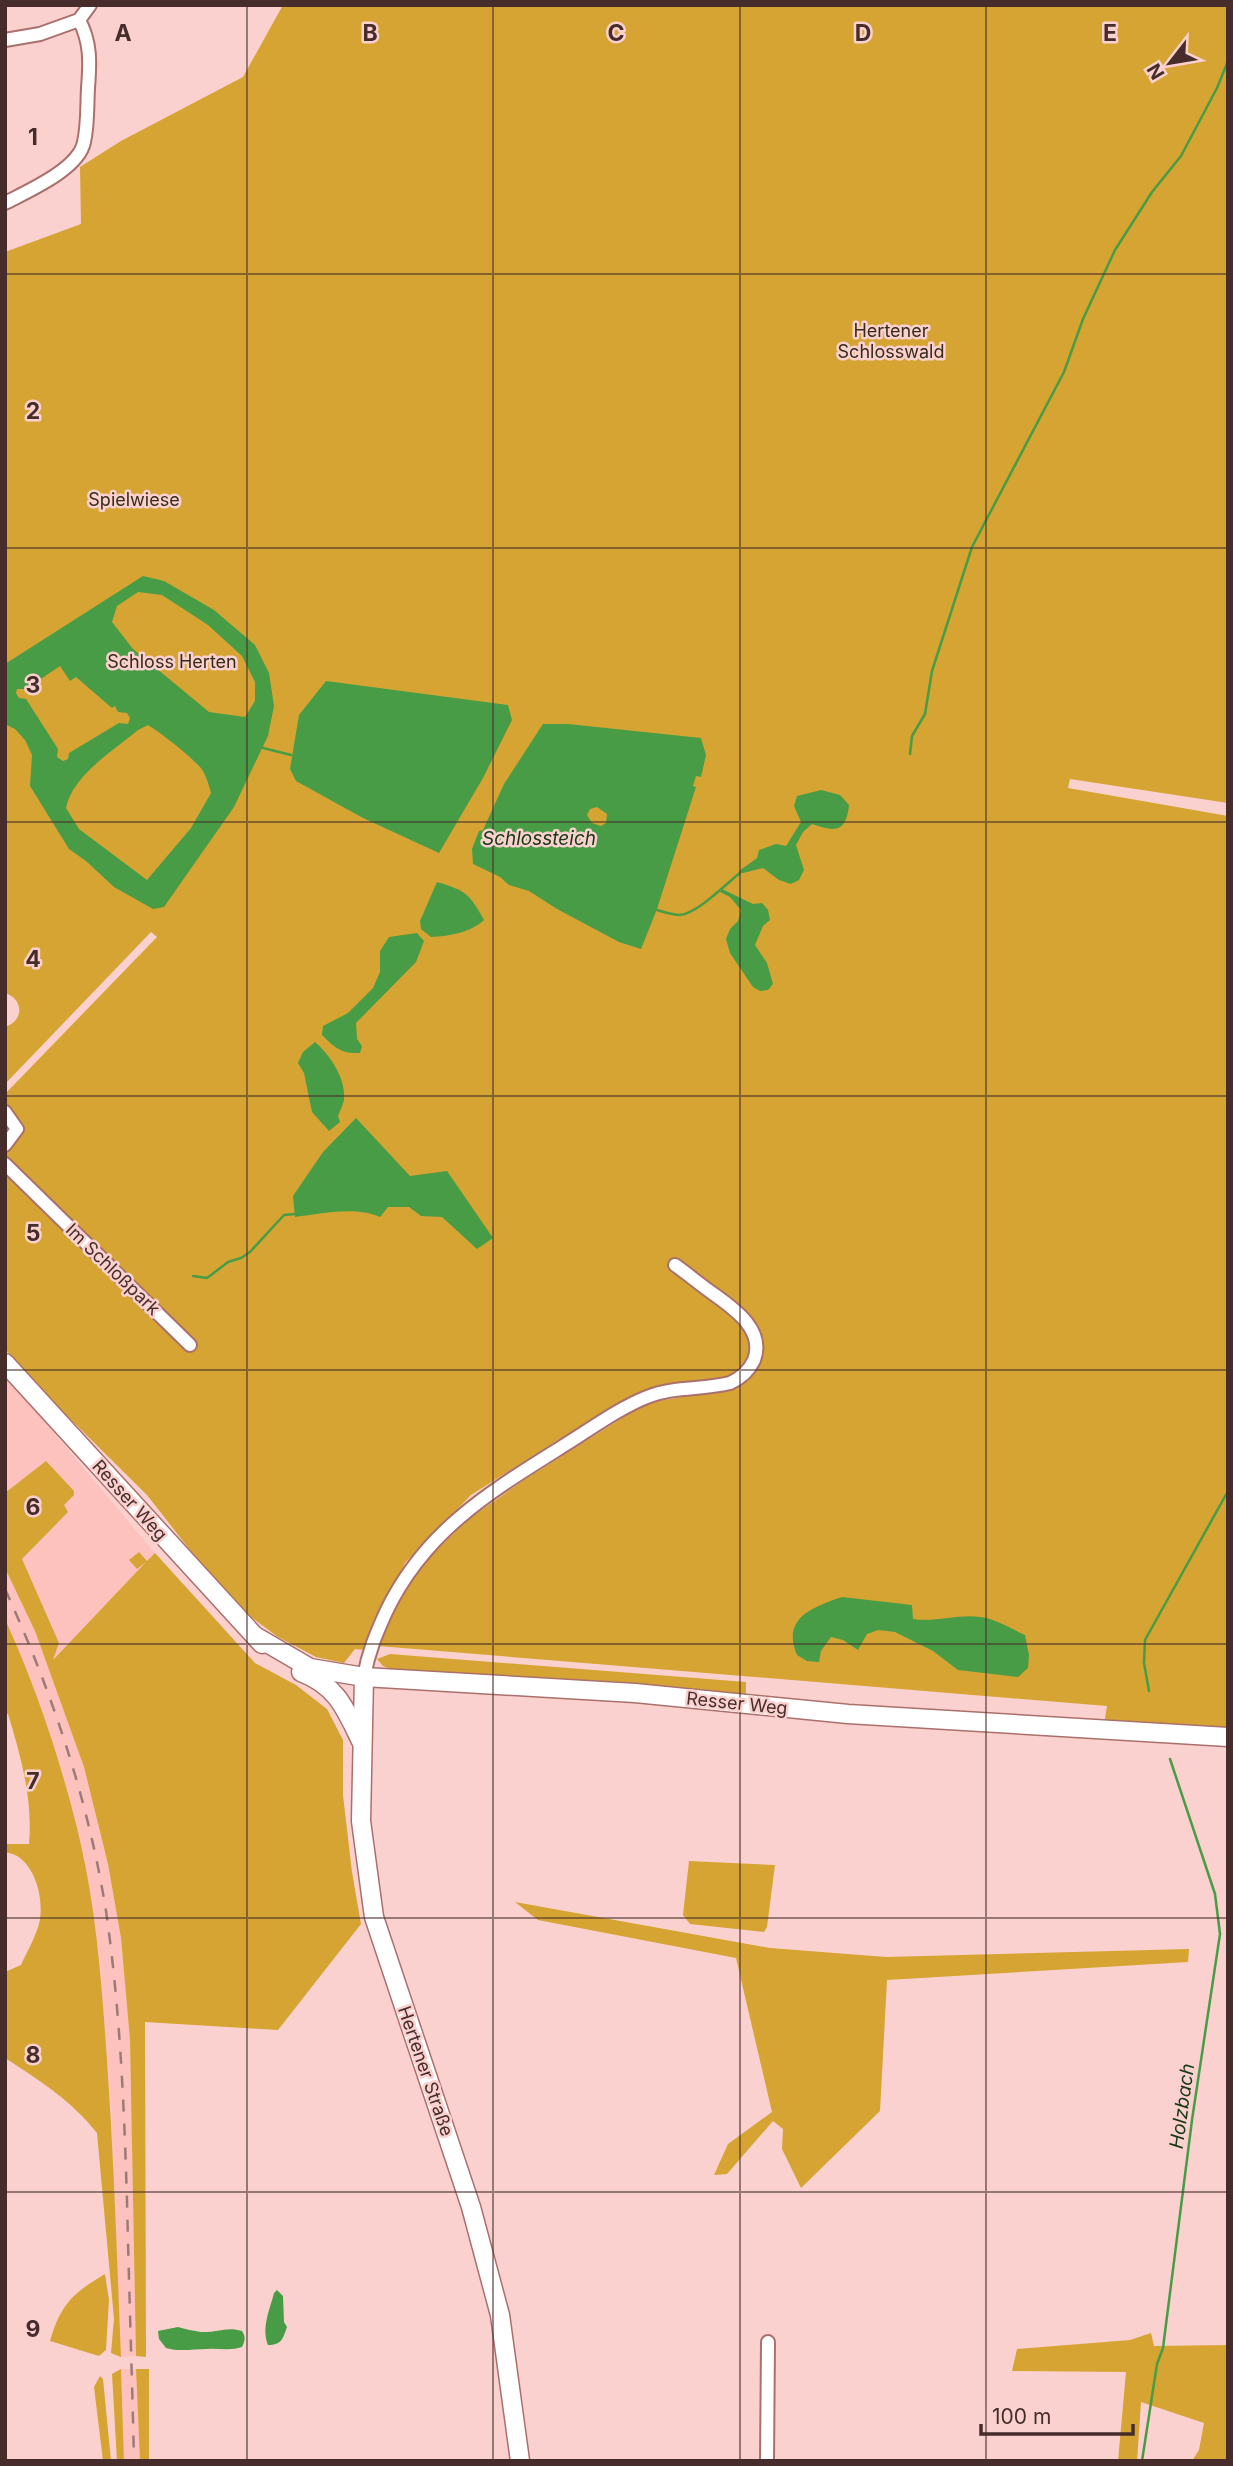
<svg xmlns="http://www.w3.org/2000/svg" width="1233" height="2466" font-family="Inter,sans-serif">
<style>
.built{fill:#fdc2bd}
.green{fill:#d6a432}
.water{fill:#489c46;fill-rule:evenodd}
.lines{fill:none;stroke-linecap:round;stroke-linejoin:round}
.stream{stroke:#489c46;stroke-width:2.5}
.minor-casing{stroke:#ab706c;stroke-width:16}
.secondary-casing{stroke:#ab706c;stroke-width:21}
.minor{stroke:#fff;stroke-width:12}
.secondary{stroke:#fff;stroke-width:18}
.rail{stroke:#9b7b78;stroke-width:2.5;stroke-dasharray:12 12;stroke-linecap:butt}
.grid{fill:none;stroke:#462d2b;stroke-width:2;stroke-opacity:0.55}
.labels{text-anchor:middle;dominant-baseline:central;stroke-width:5;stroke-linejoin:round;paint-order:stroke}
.park-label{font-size:18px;fill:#362b18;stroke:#fad1ce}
.street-label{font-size:18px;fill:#462d2b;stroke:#fad1ce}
.water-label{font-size:19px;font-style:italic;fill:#153714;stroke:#fad1ce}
.grid-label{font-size:23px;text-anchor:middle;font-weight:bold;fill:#462d2b;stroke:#fad1ce;stroke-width:5;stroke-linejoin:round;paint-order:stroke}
</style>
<rect width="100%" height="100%" fill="#fad1ce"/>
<g class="built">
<polygon points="5,1378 44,1421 155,1553 52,1662 15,1588 35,1631 84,1767 108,1864 121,1938 130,2040 136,2356 121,2357 111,2112 100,1963 81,1847 64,1777 42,1711 5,1619"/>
<polygon points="121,2369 136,2369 140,2461 124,2461"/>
</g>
<g class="green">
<path d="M283 5H1228V803L1070 779 1068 788 1228 816V1733L1104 1724 1107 1706 378 1646 391 1617 422 1564 469 1519 524 1480 646 1403 738 1388 749 1380 731 1375 644 1392 556 1441 471 1495 405 1563 366 1650 355 1649 344 1663 316 1657 278 1637 247 1614 211 1577 147 1495 59 1408 5 1349V1094L157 937 151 932 5 1084V1027C24 1021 24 999 5 993V252L81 224 80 167 121 141 243 77Z"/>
<polygon points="46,1461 74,1491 74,1495 64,1505 68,1512 22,1559 59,1643 53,1660 146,1562 137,1569 129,1560 139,1552 147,1561 155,1553 255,1663 296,1685 327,1709 343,1740 343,1795 352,1872 361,1924 278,2030 145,2022 146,2357 136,2356 130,2040 121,1938 108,1864 84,1767 35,1631 5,1568 5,1493"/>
<path d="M5 1619C38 1692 63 1767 81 1845 97 1916 102 1988 107 2060 114 2159 117 2258 121 2357L111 2353 114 2319 97 2133C72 2101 39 2080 5 2058V1972L21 1965C27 1952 35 1938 39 1924 44 1904 38 1872 20 1858 17 1855 10 1853 5 1852V1844H29C33 1799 21 1757 8 1714L5 1713Z"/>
<polygon points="390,1654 746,1682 746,1695 392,1670 383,1666 377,1659"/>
<polygon points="689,1861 775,1865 767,1927 764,1932 690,1924 683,1915"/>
<polygon points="515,1902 770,1948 886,1957 1189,1949 1188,1962 887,1980 880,2111 801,2188 782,2149 783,2129 773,2121 727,2174 714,2175 728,2144 772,2112 736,1958 538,1920"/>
<path d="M105 2274 109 2300 106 2350 99 2356 50 2341C60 2305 73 2293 105 2274Z"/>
<polygon points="1151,2333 1154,2346 1228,2345 1228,2461 1192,2461 1199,2450 1204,2423 1141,2402 1137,2461 1118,2461 1126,2372 1012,2371 1017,2349 1130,2340"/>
<polygon points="121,2369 124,2461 117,2461 112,2374"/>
<polygon points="136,2369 149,2369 149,2461 140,2461"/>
<polygon points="100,2376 103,2379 111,2461 103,2461 94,2387"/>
</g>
<g class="water">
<path d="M143 576 164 581 214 610 255 645 269 673 274 706 268 736 234 807 164 907 153 909 114 887 86 861 69 849 30 786 32 755 25 740 15 729 5 724V664ZM138 592 162 595 208 625 242 656 255 682V701L245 717 209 712 133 649 112 622 117 606ZM60 666 70 681 76 677 112 708 115 706 118 712 127 713 130 718 128 724 119 723 69 753 68 759 63 761 57 757 58 749 26 699 19 698 16 693 17 689H26ZM148 725C161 733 195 759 203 771 207 778 209 786 211 793L191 828 147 880 79 829 66 808C72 776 114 750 138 730Z"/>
<polygon points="326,681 508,705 512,720 483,778 439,853 363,818 296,781 290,769 299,715"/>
<path d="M543 724H568L701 738 706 755 701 777 696 776 693 786 696 787 657 909 641 949 619 942 557 909 529 891 509 885 500 877 473 864 472 849 479 831 483 830 504 784ZM597 807 607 814 606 823 601 826 592 823 587 815 590 809Z"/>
<path d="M821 790 840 795 849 805C846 833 835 832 812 824L803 832 796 845 804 870 799 880 791 884 779 880 763 868 743 873 739 871 757 858 759 850 776 844 786 846 801 822 794 806 797 796Z"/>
<path d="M437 882C466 891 469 893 484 920 470 933 449 936 431 937L421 929 420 921Z"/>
<polygon points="722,889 753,904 762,903 768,910 770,920 763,926 755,945 767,963 773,984 768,990 760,991 753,987 730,953 726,939 730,929 738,921 741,910 730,897 720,892"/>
<path d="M417 933 424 941 416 962 356 1023 357 1039 362 1046 360 1053C341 1054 335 1048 322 1035L323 1026 348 1013 373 988 380 972V951L389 937Z"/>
<path d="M315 1042C330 1055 346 1078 344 1100 343 1105 340 1111 338 1116L340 1122 329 1131 312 1112 304 1073 298 1063 303 1052Z"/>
<path d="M356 1118 410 1176 447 1171 493 1238 477 1249 442 1217 421 1216 409 1207H388L380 1217C355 1206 322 1214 295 1217L293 1196 323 1152Z"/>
<path d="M842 1597 912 1605 913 1619C938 1623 965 1611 990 1619 1002 1623 1014 1630 1025 1635L1029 1655 1028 1668 1018 1677 958 1670 933 1651 895 1632 878 1630 867 1634 858 1650 843 1640 831 1637 821 1651 819 1662 807 1661 797 1655C781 1618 813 1607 842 1597Z"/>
<path d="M277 2290 283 2296 284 2322 287 2327C283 2338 282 2345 268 2345 261 2328 270 2309 274 2293Z"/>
<path d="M178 2327C185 2329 194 2331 201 2332 216 2333 227 2326 242 2331 246 2337 245 2341 242 2347 230 2351 219 2348 207 2349 193 2349 180 2352 166 2348L159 2339 158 2331Z"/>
</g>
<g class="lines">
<g class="stream">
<polyline points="263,748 291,755"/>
<polyline points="910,754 912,736 925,714 932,671 972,547 1064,372 1083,319 1115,250 1152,192 1181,156 1217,88 1228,61"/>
<path d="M657 910C664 912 673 915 680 915 698 913 727 883 741 872"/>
<polyline points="193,1276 207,1278 228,1262 241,1258 250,1252 284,1215 295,1214"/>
<polyline points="1149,1691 1144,1663 1145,1640 1228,1491"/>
<polyline points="1142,2461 1157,2364 1163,2348 1192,2120 1220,1934 1215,1894 1170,1759"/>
</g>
<defs>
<g id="minor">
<polyline points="5,40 40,34 79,20 90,5"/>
<path d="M5 203C28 191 79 169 84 142 88 125 87 105 88 88 90 63 91 42 79 20"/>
<polyline points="5,1112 17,1129 5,1145"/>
<polyline points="5,1164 190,1345"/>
<path d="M364 1677C368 1653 376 1634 386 1612 424 1532 488 1493 560 1448 588 1431 617 1409 647 1397 674 1386 703 1390 730 1383 741 1378 749 1371 754 1360 765 1331 736 1310 715 1295 702 1286 689 1275 675 1265"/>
<polyline points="767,2461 768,2342"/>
</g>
<g id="secondary">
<polyline points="5,1363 262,1644"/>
<polyline points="255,1636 310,1668 364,1677 635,1693 848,1714 1228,1737"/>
<path d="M301 1672C337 1686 345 1708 361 1741"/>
<polyline points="364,1677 361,1821 374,1917 471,2207 500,2315 520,2461"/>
</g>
</defs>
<use href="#minor" class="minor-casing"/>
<use href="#secondary" class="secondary-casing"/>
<use href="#minor" class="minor"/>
<use href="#secondary" class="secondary"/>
<path class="rail" d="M5 1589C52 1692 88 1799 106 1911 120 2008 124 2104 127 2201 129 2288 132 2374 134 2461"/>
</g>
<path class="grid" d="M247 5V2461M493 5V2461M740 5V2461M986 5V2461M5 274H1228M5 548H1228M5 822H1228M5 1096H1228M5 1370H1228M5 1644H1228M5 1918H1228M5 2192H1228"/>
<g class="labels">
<g class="park-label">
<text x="891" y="330">Hertener<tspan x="891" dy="21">Schlosswald</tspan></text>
<text x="134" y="499">Spielwiese</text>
<text x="172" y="661">Schloss Herten</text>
</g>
<g class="street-label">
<text transform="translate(113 1269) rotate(44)">Im Schloßpark</text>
<text transform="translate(130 1500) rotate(48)">Resser Weg</text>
<text transform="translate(737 1703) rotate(6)">Resser Weg</text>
<text transform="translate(426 2071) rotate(71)">Hertener Straße</text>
</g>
<g class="water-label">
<text x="539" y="838">Schlossteich</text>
<text transform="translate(1182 2106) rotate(-82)">Holzbach</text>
</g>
</g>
<g class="grid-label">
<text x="123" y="41">A</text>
<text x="370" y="41">B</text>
<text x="616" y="41">C</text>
<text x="863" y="41">D</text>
<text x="1110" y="41">E</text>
<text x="33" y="145">1</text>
<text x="33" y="419">2</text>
<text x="33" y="693">3</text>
<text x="33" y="967">4</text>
<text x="33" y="1241">5</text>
<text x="33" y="1515">6</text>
<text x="33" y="1789">7</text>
<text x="33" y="2063">8</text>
<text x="33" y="2337">9</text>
</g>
<rect width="1233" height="2466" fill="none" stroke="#462d2b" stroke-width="14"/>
<g transform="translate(1170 63) rotate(239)" stroke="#fad1ce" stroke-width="5" paint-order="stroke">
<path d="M0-5L12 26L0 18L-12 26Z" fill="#462d2b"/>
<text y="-10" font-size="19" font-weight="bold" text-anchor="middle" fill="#462d2b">N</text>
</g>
<path d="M981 2424v10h152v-10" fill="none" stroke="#462d2b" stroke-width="3.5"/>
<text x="992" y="2424" font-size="21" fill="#462d2b" stroke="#fad1ce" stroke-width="5" paint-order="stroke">100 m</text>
</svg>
